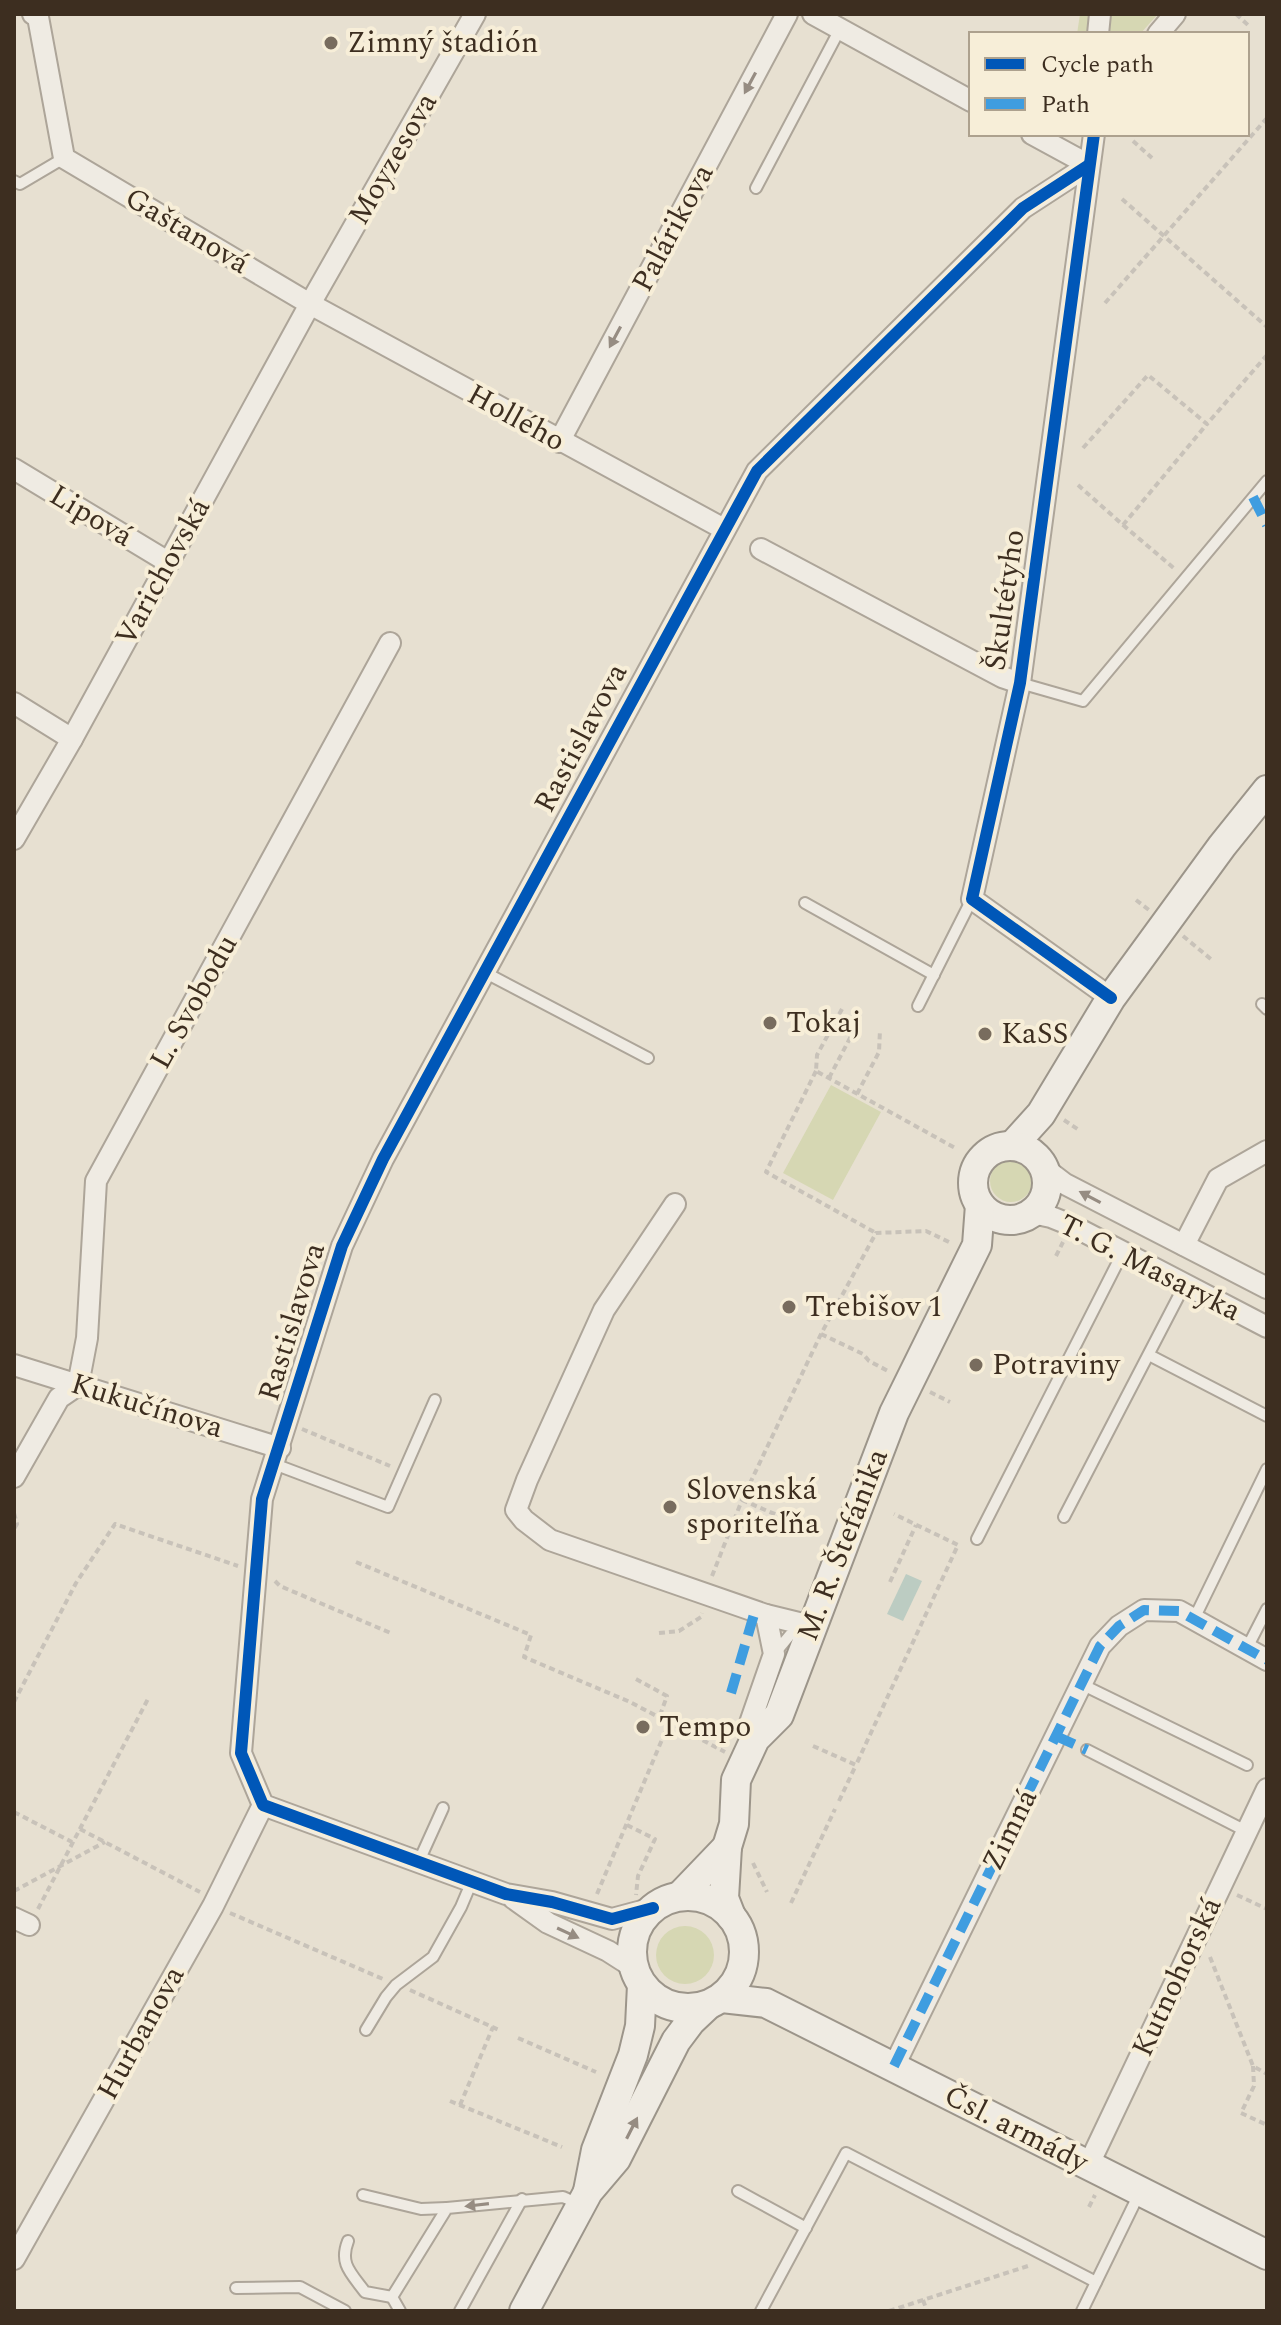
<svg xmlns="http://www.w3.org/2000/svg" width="1281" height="2325" font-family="Spectral,serif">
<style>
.green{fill:#d6d7b3}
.water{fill:#bcccc2}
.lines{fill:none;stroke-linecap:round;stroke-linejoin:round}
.lane-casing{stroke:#ada599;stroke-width:14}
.street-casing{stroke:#ada599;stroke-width:24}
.secondary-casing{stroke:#9c958a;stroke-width:32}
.path{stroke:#c8c2b9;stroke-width:4;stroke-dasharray:6 4;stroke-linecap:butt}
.lane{stroke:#efebe3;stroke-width:10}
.street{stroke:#efebe3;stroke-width:20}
.secondary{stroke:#efebe3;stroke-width:28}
.quiet{stroke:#3f9de0;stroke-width:10;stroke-dasharray:20 10;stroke-linecap:butt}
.cycleway-casing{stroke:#f7eed8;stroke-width:17}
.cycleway{stroke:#0057b8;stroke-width:12}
.oneway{fill:#968c82}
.poi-dot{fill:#786c5e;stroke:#f7eed8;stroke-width:3}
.labels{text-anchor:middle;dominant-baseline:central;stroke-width:8;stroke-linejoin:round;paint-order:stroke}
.poi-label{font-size:30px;fill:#3d2e20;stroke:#f7eed8;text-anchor:start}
.street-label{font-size:30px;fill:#3d2e20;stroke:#f7eed8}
</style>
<rect width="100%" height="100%" fill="#e7e0d1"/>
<g class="green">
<polygon points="1080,14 1158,14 1140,34 1077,34"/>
<polygon points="831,1085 881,1112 833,1200 783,1173"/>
<circle cx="1011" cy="1181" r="21"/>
<circle cx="685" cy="1955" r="29"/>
</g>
<polygon class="water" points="906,1574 922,1581 903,1621 887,1614"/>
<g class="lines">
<defs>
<g id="lane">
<polyline points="14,181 20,184 64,158"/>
<polyline points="756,188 840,29"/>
<polyline points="1020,683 1083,701 1267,481"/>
<polyline points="805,903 934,975"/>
<polyline points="484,972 648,1058"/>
<polyline points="1262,1004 1267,1009"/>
<polyline points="918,1006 972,899"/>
<polyline points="1149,1355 1267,1416"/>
<polyline points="274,1464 388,1507 435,1400"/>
<polyline points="1064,1517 1185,1284"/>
<polyline points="977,1539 1123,1252"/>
<polyline points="1194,1619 1267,1469"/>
<polyline points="1247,1648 1267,1609"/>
<polyline points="775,1653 790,1635 806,1629"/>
<polyline points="1081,1684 1247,1765"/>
<polyline points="1087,1750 1246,1831"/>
<polyline points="419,1861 443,1808"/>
<polyline points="366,2030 386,1997 396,1985 433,1957 461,1907 472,1881"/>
<polyline points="738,2191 806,2228"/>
<polyline points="363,2195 421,2209 447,2208"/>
<path d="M348 2241C339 2264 351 2273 365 2292L392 2297"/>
<polyline points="236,2288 300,2287 345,2311"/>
<polyline points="400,2311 392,2297 447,2208 563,2197 579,2204"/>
<polyline points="460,2311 522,2199"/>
<polyline points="761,2311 846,2153 1096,2282"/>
<polyline points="1082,2311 1139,2194"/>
</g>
<g id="street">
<polyline points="33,14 38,17 64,158 310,304 724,529"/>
<polyline points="813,14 971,101"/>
<polyline points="1098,34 1100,14"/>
<polyline points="1158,34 1175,14"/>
<polyline points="1032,134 1089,165"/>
<polyline points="1094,134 1020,683 972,899 1111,998"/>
<polyline points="559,442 787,14"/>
<polyline points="14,469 168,562"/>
<polyline points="761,549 1002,677 1020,683"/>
<polyline points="14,703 72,739"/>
<polyline points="14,839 72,739 310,304 475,14"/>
<polyline points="1044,1168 1065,1184 1267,1288"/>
<polyline points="675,1204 604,1310 527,1480 516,1510 524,1520 550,1540 766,1615 811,1626"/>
<polyline points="1032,1213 1051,1217 1071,1225 1267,1327"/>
<polyline points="1184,1245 1218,1179 1267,1151"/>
<polyline points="14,1365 280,1448"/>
<polyline points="14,1477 59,1398 78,1385 87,1338 96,1181 390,643"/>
<polyline points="755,1739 750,1723 774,1654 766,1615"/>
<polyline points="513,1898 548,1923 608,1951 633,1967"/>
<polyline points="653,1908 612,1919 552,1902 506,1894 263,1805 241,1753 262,1499 342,1246 383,1159 757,471 1023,208 1089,165"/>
<polyline points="14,1918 29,1925"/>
<polyline points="894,2066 1100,1646 1119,1626 1144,1610 1179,1611 1267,1660"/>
<polyline points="1088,2166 1267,1789"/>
<polyline points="14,2259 213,1906 263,1805"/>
</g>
<g id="secondary">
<polyline points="1013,1145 1041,1114 1111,998 1149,946 1222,846 1267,790"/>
<circle cx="1010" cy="1183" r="37"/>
<circle cx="688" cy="1952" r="56"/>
<polyline points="680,1896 727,1847"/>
<polyline points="731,1916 724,1898 727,1847 734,1824 736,1780 755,1739 779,1715 894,1413 977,1245 980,1205"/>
<polyline points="722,1998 766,2003 1267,2255"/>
<polyline points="588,2191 596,2150 633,2055 640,2026 642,1985"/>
<polyline points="524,2311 588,2192 616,2159 676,2041 691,2021 708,2005"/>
</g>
</defs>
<use href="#lane" class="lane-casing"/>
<use href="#street" class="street-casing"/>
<use href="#secondary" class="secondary-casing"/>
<g class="path">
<polyline points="1236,14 1249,26"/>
<polyline points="1133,141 1152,158"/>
<polyline points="1122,199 1267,327"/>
<polyline points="1105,303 1267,118"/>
<polyline points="1083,448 1148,375 1207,424 1267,355"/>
<polyline points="1078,485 1123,525 1207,424"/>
<polyline points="1123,525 1176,570"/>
<polyline points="1136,900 1149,910"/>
<polyline points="1183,936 1212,960"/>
<polyline points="842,1009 817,1055 816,1071 957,1149"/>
<polyline points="816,1071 766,1172 876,1233"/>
<polyline points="829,1078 860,1019"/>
<polyline points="857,1094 879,1052 880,1030"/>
<polyline points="1064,1120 1079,1130"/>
<polyline points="1056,1256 1063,1242"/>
<polyline points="821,1334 863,1354 869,1361 888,1371"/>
<polyline points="930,1392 950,1402"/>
<polyline points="302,1429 390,1466"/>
<polyline points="742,1500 791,1521"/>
<polyline points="14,1513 17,1524 14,1529"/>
<polyline points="356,1562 531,1635 524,1657 630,1702 725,1752"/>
<polyline points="712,1576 742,1500 821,1334 876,1233 926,1231 951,1243"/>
<polyline points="275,1581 280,1586 393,1634"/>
<polyline points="890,1582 916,1525"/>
<polyline points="659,1633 679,1631 701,1617 702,1613"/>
<polyline points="636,1679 667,1696 659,1718"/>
<polyline points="14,1702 76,1583 115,1524 238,1566"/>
<polyline points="813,1746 856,1765 958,1545 894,1514"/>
<polyline points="839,1801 856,1765"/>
<polyline points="14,1812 72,1842"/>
<polyline points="627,1825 655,1839 638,1876 636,1895"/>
<polyline points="80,1829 200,1892"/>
<polyline points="753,1863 767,1892"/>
<polyline points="14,1891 105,1842"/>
<polyline points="597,1894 669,1723"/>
<polyline points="1237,1895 1267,1909"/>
<polyline points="791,1903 835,1809"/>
<polyline points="38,1909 149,1697"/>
<polyline points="230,1913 383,1979"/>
<polyline points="1210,1957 1253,2066 1267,2074"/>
<polyline points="410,1990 499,2030"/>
<polyline points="518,2038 596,2072"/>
<polyline points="1253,2066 1254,2086 1241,2113 1267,2125"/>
<polyline points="450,2101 562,2147"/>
<polyline points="460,2105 493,2027"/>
<polyline points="1089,2207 1095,2195"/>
<polyline points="923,2300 927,2311"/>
<polyline points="889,2311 1031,2265"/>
</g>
<use href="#lane" class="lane"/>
<use href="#street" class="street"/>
<use href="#secondary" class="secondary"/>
<g class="quiet">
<polyline points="1253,497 1267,525"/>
<polyline points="731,1693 755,1611"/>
<polyline points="1056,1736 1087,1750"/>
<polyline points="894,2066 1100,1646 1119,1626 1144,1610 1179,1611 1267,1660"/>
</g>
<defs>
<g id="cycleway">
<polyline points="1094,134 1020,683 972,899 1111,998"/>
<polyline points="653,1908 612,1919 552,1902 506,1894 263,1805 241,1753 262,1499 342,1246 383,1159 757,471 1023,208 1089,165"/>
</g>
</defs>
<use href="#cycleway" class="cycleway-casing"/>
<use href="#cycleway" class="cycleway"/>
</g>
<defs><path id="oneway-solid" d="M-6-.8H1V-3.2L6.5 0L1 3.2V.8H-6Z" transform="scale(2)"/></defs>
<g class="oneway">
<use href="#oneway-solid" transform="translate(750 83) rotate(118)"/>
<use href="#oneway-solid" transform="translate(615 337) rotate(118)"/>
<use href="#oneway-solid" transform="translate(1090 1197) rotate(-152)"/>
<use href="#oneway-solid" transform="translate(568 1933) rotate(25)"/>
<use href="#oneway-solid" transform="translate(632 2128) rotate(-63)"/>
<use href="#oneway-solid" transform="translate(477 2205) rotate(173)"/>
</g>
<g class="poi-dot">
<circle cx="331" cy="43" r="8"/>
<circle cx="770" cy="1023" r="8"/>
<circle cx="985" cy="1034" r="8"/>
<circle cx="789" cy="1307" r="8"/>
<circle cx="976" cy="1365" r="8"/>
<circle cx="670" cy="1507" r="8"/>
<circle cx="643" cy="1727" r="8"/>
</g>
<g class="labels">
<g class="poi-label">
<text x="347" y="43">Zimný štadión</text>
<text x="786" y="1023">Tokaj</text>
<text x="1001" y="1034">KaSS</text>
<text x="805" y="1307">Trebišov 1</text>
<text x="992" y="1365">Potraviny</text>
<text x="686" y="1490">Slovenská<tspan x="686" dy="34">sporiteľňa</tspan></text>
<text x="659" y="1727">Tempo</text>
</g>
<g class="street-label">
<text transform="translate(393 159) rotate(-60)">Moyzesova</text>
<text transform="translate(673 228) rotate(-62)">Palárikova</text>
<text transform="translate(187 231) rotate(31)">Gaštanová</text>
<text transform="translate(516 418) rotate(29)">Hollého</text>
<text transform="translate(91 516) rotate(31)">Lipová</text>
<text transform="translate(163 572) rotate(-61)">Varichovská</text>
<text transform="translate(1005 600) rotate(-82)">Škultétyho</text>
<text transform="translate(581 738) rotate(-62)">Rastislavova</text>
<text transform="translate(194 1002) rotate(-61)">L. Svobodu</text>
<text transform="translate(1150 1268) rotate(27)">T. G. Masaryka</text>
<text transform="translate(292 1322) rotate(-73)">Rastislavova</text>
<text transform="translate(147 1406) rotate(17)">Kukučínova</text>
<text transform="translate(843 1545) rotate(-69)">M. R. Štefánika</text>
<text transform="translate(1010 1830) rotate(-64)">Zimná</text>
<text transform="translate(1177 1977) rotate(-65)">Kutnohorská</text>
<text transform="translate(141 2033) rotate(-61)">Hurbanova</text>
<text transform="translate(1016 2129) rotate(27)">Čsl. armády</text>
</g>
</g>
<rect width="1281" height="2325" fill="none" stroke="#3d2e20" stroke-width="32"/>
<rect x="969" y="32" width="280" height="104" fill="#f7eed8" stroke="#ada18e" stroke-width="2"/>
<rect x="985" y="58" width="40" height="12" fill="#0057b8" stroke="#ada18e" stroke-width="2"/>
<text x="1041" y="72" font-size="24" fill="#3d2e20">Cycle path</text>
<rect x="985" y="98" width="40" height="12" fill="#3f9de0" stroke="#ada18e" stroke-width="2"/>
<text x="1041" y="112" font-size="24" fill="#3d2e20">Path</text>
</svg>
